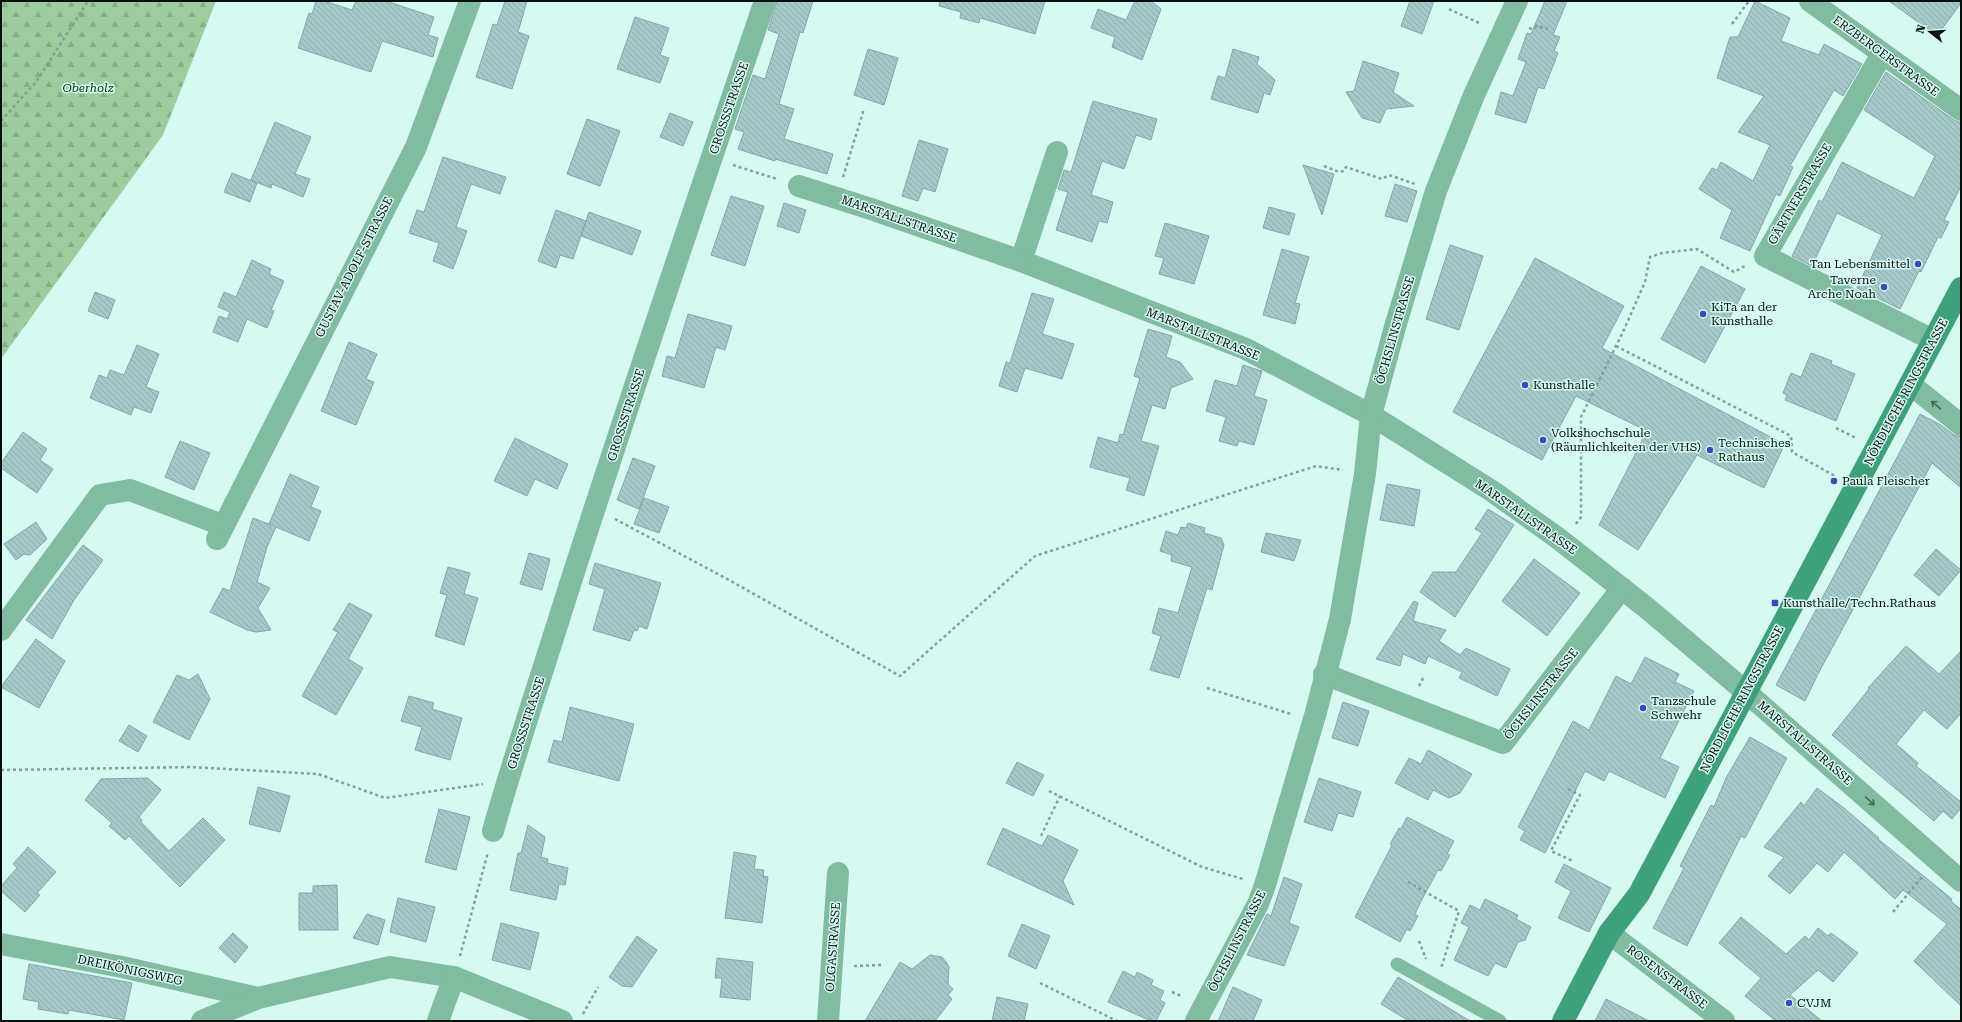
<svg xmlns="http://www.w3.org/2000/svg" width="1962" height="1022" font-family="'Roboto Serif',serif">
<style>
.forest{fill:url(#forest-firs)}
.building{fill:url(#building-back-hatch);stroke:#84a6a7}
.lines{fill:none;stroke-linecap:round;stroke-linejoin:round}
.path{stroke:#859f99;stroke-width:2.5;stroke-dasharray:3 3;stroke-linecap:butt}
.lane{stroke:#81bca0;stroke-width:13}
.street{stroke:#81bca0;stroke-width:22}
.secondary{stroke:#3ea179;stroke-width:22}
.oneway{stroke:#426656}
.poi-dot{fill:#3c49bc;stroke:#d6f9f2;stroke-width:1.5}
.labels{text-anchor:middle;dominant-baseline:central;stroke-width:3;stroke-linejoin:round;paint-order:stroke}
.street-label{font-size:12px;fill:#04100d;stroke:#d6f9f2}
.park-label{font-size:12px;font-style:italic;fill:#00440d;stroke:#d6f9f2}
.poi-label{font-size:12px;fill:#04100d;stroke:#d6f9f2;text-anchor:start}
</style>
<defs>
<pattern id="forest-firs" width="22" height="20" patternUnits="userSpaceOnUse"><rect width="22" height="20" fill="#9dcc9f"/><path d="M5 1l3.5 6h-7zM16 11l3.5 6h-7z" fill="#86ae88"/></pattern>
<pattern id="building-back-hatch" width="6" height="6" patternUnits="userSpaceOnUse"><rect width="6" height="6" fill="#a5c9ca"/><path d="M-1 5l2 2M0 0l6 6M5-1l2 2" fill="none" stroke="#8cacac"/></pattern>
</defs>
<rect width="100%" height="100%" fill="#d6f9f2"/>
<polygon class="forest" points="1,1 216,1 163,135 1,359"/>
<g class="building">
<polygon points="316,1 324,1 352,10 356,1 386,1 434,17 428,35 438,38 433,57 382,41 371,72 298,48 309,13 312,14"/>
<polygon points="505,1 527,1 518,32 529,36 512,89 476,77 493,24 497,25"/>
<polygon points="777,1 813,1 803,33 800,32 779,104 794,109 784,139 833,154 827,174 775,159 775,161 738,149 744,132 735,129 753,75 765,79 779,34 768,30"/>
<polygon points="940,1 1045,1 1035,34 980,18 979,23 960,18 961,12 939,6"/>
<polygon points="1135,1 1151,1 1161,9 1142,60 1112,47 1115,37 1091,28 1098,9 1126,20"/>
<polygon points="1410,1 1434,1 1422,34 1401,26"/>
<polygon points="1545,1 1567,1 1553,35 1560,37 1554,51 1558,53 1544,89 1538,87 1526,123 1495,114 1501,92 1513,96 1526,62 1518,59 1527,33 1531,34"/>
<polygon points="1755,1 1790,18 1781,41 1819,55 1824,44 1862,64 1843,96 1834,90 1790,166 1793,167 1780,196 1776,194 1750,251 1720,238 1732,210 1699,189 1712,168 1717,170 1721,162 1753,181 1770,145 1738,132 1764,96 1717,78 1730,37 1738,37"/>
<polygon points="1889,1 1961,1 1961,3 1937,36"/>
<polygon points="635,17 669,28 660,55 669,58 660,83 617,69"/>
<polygon points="868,49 898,58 884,105 854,95"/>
<polygon points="1233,49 1259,57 1257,64 1275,80 1270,95 1264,93 1258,113 1211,99 1218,76 1225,78"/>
<polygon points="1363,61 1399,73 1393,92 1414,106 1386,109 1380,123 1362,118 1346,92 1354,91"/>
<polygon points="1886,72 1954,120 1961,123 1961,186 1944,220 1949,222 1941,238 1938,237 1921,272 1919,271 1900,309 1857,288 1882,235 1837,213 1812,266 1792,256 1819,200 1822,202 1842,162 1914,198 1935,156 1864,110"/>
<polygon points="1093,101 1157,119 1151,140 1136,135 1124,169 1102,161 1091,195 1113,202 1107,223 1099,221 1092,242 1056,230 1068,192 1058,189 1064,170 1071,172"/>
<polygon points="670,113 693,122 683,146 660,137"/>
<polygon points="587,119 620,131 600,186 567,174"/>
<polygon points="275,122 311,137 295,174 310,179 303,197 272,184 271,188 251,180"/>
<polygon points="919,140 948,149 935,192 923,188 918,201 902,196"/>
<polygon points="443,157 506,177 500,194 471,184 456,227 467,231 453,269 433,261 439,243 409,233 417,210 424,212"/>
<polygon points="1303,165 1334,174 1322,215"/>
<polygon points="232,173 257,183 250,202 224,192"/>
<polygon points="1395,184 1417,191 1407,222 1385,216"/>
<polygon points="731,196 764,206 745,266 711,255"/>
<polygon points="784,203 806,210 799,233 777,226"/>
<polygon points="1269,207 1295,214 1289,235 1263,228"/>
<polygon points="556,210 586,221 589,212 641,231 632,255 581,236 586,221 573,259 560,255 556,268 538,261"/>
<polygon points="1165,223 1209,236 1194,284 1159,274 1164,258 1155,256"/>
<polygon points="1450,245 1483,256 1459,330 1426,319"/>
<polygon points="1282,249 1309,257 1295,303 1300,304 1295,324 1263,315"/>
<polygon points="1535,258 1624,306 1602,348 1782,443 1782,450 1764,488 1697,455 1638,550 1599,525 1647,431 1576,396 1542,460 1453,412"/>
<polygon points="252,260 271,269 269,274 284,281 271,310 274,311 267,328 247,319 238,342 213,332 219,316 227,319 230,312 218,307 224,292 236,297"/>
<polygon points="1701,266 1745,289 1705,363 1661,339"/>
<polygon points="95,292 115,300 108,319 88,311"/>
<polygon points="1032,293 1054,299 1042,334 1074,344 1062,379 1025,368 1017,392 999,386 1006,362 1010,363"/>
<polygon points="688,314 732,326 725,350 716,347 704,388 662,376 667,356 675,358"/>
<polygon points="1148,329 1172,336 1166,357 1180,362 1193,379 1171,388 1165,409 1152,405 1141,441 1159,446 1144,496 1126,490 1130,478 1090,467 1098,437 1118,443 1120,434 1123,435 1140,378 1134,376"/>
<polygon points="349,342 377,354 366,379 374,382 356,425 321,411"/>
<polygon points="137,345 159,354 146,387 159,392 151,413 134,407 131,415 90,398 99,375 107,378 110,370 124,375"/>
<polygon points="1811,353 1832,361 1831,364 1855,374 1836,421 1785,400 1787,395 1783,393 1791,373 1801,377"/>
<polygon points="1243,365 1262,371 1254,396 1267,400 1254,445 1239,441 1237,446 1219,441 1226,417 1206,411 1215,380 1237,386"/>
<polygon points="1920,414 1941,425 1954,435 1961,437 1961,488 1932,463 1818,674 1805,701 1776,685"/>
<polygon points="23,432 47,449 40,460 53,469 37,493 1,468 1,463"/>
<polygon points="515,438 568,464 557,489 535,479 527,496 494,481"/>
<polygon points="180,441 210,453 194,490 165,477"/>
<polygon points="633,458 655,466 639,509 617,500"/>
<polygon points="290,474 319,487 311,507 321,511 309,541 276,527 267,547 257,582 270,588 258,608 271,630 256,632 247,630 210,612 223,588 230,591 253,518 271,525 269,524"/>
<polygon points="1387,484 1420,490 1414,526 1380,520"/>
<polygon points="644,498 669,507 659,533 634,524"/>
<polygon points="1488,509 1514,525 1455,617 1420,592 1433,572 1456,572 1482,533 1475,529"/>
<polygon points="36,522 47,539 30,555 24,554 16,560 4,544"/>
<polygon points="1188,523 1205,528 1204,533 1221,538 1224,545 1212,590 1207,588 1179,678 1150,670 1161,636 1152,633 1159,608 1178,613 1192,567 1171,561 1172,555 1160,551 1166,531 1178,535 1181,527 1186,528"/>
<polygon points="1266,533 1301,540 1294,561 1261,552"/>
<polygon points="83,545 103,560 74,600 52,639 26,620"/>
<polygon points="1936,549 1961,570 1939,596 1914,575"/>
<polygon points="529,553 550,559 542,590 520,584"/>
<polygon points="1534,559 1580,593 1547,636 1502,601"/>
<polygon points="595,563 661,583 647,629 639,626 637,631 634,630 630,641 593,630 605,589 589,584"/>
<polygon points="448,567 470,573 464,594 478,598 464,645 435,636 447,595 440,593"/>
<polygon points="1414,601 1418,603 1413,621 1446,630 1439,641 1460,655 1466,648 1510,669 1497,696 1459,678 1462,672 1428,656 1425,664 1403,654 1400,666 1376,659"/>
<polygon points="349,603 372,615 348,659 363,668 336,715 302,696 338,632 333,630"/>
<polygon points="36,639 65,661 39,708 1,687"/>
<polygon points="1906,646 1939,674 1961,651 1961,713 1947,729 1924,710 1896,744 1918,763 1916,766 1961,802 1961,808 1952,819 1943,811 1934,821 1832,735 1869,689 1868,688"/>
<polygon points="1645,657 1679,674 1675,682 1694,691 1660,758 1679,767 1665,798 1609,771 1604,781 1585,771 1545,853 1520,840 1525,831 1518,827 1573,721 1589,730 1616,676 1631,684"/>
<polygon points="198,674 210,699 189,740 153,722 177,675 189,680"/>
<polygon points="409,696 434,703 432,709 462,718 450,760 415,750 422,727 401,721"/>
<polygon points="1343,702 1369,711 1358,746 1332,738"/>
<polygon points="570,707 634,724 619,781 548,762 554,740 562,742"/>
<polygon points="129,725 147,736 138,752 119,741"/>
<polygon points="1750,737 1787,758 1745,838 1741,836 1687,946 1653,928 1684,868 1680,866 1711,805 1714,807 1726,778"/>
<polygon points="1428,750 1472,774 1460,793 1449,798 1433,790 1428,800 1395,783 1409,758 1421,764"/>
<polygon points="1017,762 1044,775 1033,796 1006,783"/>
<polygon points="148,778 161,790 139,817 142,820 141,822 169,851 203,818 225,840 180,887 129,836 125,840 109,826 112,823 85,800 101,779"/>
<polygon points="1319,778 1361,792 1353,817 1338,813 1332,831 1304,822"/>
<polygon points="258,787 290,796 280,832 249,824"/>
<polygon points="1817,788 1844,808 1879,838 1878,839 1952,899 1951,901 1960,909 1961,907 1961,1006 1914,961 1947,924 1903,890 1895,899 1844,852 1828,872 1817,863 1790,894 1768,876 1784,857 1764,847 1801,802 1804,806"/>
<polygon points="439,809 470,817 456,870 425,862"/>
<polygon points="1407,817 1454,841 1447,854 1450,855 1441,871 1438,870 1421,901 1415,914 1418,916 1410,931 1407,929 1400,942 1355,917 1392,845 1390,844 1399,828 1401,829"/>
<polygon points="528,825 545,837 541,857 548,859 547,863 568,868 565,885 559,884 556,900 510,890 518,853 521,853"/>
<polygon points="1003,828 1042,846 1048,835 1078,850 1063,881 1074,905 987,864"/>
<polygon points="28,847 56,872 37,893 40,895 25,912 1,891 1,886 17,868 13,864"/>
<polygon points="734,852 756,856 754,869 764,870 763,876 768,877 762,923 725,918"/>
<polygon points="1564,864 1611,888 1589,932 1558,918 1571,891 1555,882"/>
<polygon points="1284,877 1302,884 1289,923 1299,927 1284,966 1247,955 1267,914 1271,916"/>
<polygon points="337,885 338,930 299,930 299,893 313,893 313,886"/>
<polygon points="398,898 435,907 426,942 390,932"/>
<polygon points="1485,899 1518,915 1516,919 1531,927 1525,940 1518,942 1506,968 1495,963 1488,976 1454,960 1469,927 1461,923 1470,905 1480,910"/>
<polygon points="367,914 385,920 378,945 353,938"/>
<polygon points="1741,917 1786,954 1805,936 1809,940 1818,928 1828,936 1831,933 1858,953 1833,982 1818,970 1790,995 1822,1021 1776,1021 1745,996 1761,978 1719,943"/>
<polygon points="501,923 539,933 530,970 492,960"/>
<polygon points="1022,924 1050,936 1036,969 1008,956"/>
<polygon points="233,933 248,947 235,963 219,948"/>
<polygon points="637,936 657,950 632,987 622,986 609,977"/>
<polygon points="930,955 942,957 946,962 949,967 948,984 953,989 948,995 952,999 935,1021 865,1021 900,962 912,969"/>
<polygon points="717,958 753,962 750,1000 720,997 722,978 715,978"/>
<polygon points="29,964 132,983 124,1020 69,1010 68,1014 38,1009 39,1002 23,999"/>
<polygon points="1123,971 1135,977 1137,972 1153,980 1151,985 1164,991 1160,1000 1165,1003 1156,1021 1151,1021 1108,1002"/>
<polygon points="1398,977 1470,1021 1409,1021 1381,1004"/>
<polygon points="1233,987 1262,1000 1253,1021 1218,1021"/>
<polygon points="997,997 1028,1004 1024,1021 992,1021"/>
<polygon points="1606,999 1649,1021 1595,1021"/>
</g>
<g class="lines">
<g class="path">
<polyline points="1449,9 1481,24"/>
<polyline points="1732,24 1749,1"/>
<polyline points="1529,28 1532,29 1537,26 1548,29"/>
<polyline points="1,121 36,82 88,1"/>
<polyline points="733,165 777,179"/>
<polyline points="1324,166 1339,172 1344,171 1346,167 1382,179 1389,175 1415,184"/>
<polyline points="843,177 864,109"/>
<polyline points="1616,346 1791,436 1792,452 1835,476"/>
<polyline points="1836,428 1856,438"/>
<polyline points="615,519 729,580 900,676 1035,556 1316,466 1343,470"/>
<polyline points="1576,524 1581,517 1581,417 1622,334 1645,282 1650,257 1662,253 1697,249 1734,272 1745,266"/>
<polyline points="1419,686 1424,676"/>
<polyline points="1207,688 1291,714"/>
<polyline points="1,770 190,767 318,774 385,798 483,784"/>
<polyline points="1568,789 1580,795 1551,851 1573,861"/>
<polyline points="1049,791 1202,867 1243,879"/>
<polyline points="1041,836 1060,796"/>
<polyline points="1408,882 1459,911 1441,968"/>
<polyline points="1893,912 1922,877"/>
<polyline points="1419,941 1426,959"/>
<polyline points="460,956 488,852"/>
<polyline points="854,966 881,965"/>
<polyline points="1040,983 1117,1021"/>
<polyline points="1172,992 1183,997"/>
<polyline points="583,1014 598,987"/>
</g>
<polyline class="lane" points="1397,964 1500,1021"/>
<g class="street">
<polyline points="1810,1 1961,110"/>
<polyline points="1882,54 1765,256 1933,340"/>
<polyline points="1057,152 1021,261 1246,349 1371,415 1492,491 1559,539 1648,609 1746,692 1961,881"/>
<polyline points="799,186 871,209 1021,261"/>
<polyline points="1910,384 1961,425"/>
<polyline points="217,539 416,147 470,1"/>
<polyline points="1,630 100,495 130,490 222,525"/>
<polyline points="1324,674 1503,743 1622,588"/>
<path d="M493 831C515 753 541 677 565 600 629 400 697 200 765 1"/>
<polyline points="1609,933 1724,1021"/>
<polyline points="1,944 122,967 258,998"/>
<polyline points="202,1021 258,998 390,967 454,977 562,1021"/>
<polyline points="438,1021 454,977"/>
<polyline points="828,1021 838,873"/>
<polyline points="1196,1021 1258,904 1265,885 1316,712 1340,619 1365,474 1371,415 1395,327 1436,191 1474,95 1517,1"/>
</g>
<polyline class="secondary" points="1563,1021 1609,933 1639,894 1961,288"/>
</g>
<defs><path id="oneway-shaft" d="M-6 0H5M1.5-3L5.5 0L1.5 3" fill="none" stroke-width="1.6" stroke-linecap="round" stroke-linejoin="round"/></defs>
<g class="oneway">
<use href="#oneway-shaft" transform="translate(1936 405) rotate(-140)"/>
<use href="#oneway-shaft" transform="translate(1870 801) rotate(42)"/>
</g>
<g class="poi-dot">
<circle cx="1918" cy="264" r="4"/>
<circle cx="1884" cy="287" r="4"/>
<circle cx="1703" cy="314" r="4"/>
<circle cx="1525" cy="385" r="4"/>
<circle cx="1543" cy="440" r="4"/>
<circle cx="1710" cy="450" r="4"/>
<circle cx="1834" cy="481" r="4"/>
<rect x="1771" y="599" width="8" height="8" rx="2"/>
<circle cx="1643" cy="708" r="4"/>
<circle cx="1789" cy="1003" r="4"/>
</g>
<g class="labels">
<g class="street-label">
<text transform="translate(1886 56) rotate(36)">ERZBERGERSTRASSE</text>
<text transform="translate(729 108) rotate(-71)">GROSSSTRASSE</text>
<text transform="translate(1800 194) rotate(-60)">GÄRTNERSTRASSE</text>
<text transform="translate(899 219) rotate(19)">MARSTALLSTRASSE</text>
<text transform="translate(354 267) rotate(-63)">GUSTAV-ADOLF-STRASSE</text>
<text transform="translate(1395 330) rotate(-74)">ÖCHSLINSTRASSE</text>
<text transform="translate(1203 334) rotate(22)">MARSTALLSTRASSE</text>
<text transform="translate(1906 392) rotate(-62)">NÖRDLICHE RINGSTRASSE</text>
<text transform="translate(626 415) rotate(-72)">GROSSSTRASSE</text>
<text transform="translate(1526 517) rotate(35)">MARSTALLSTRASSE</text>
<text transform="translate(1541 694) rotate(-52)">ÖCHSLINSTRASSE</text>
<text transform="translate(1742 699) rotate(-62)">NÖRDLICHE RINGSTRASSE</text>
<text transform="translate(526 723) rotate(-72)">GROSSSTRASSE</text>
<text transform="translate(1805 743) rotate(41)">MARSTALLSTRASSE</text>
<text transform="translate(1237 941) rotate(-63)">ÖCHSLINSTRASSE</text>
<text transform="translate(833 947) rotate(-86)">OLGASTRASSE</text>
<text transform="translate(130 970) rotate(12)">DREIKÖNIGSWEG</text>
<text transform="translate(1667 977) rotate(37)">ROSENSTRASSE</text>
</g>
<g class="park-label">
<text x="88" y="88">Oberholz</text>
</g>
<g class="poi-label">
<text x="1910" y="264" text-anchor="end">Tan Lebensmittel</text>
<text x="1876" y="280" text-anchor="end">Taverne<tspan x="1876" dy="14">Arche Noah</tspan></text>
<text x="1711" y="307">KiTa an der<tspan x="1711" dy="14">Kunsthalle</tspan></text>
<text x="1533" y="385">Kunsthalle</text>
<text x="1551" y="433">Volkshochschule<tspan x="1551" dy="14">(Räumlichkeiten der VHS)</tspan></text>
<text x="1718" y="443">Technisches<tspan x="1718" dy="14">Rathaus</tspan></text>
<text x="1842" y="481">Paula Fleischer</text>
<text x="1783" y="603">Kunsthalle/Techn.Rathaus</text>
<text x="1651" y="701">Tanzschule<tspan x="1651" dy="14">Schwehr</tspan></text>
<text x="1797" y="1003">CVJM</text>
</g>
</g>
<rect width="1962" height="1022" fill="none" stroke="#04100d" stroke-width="4"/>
<g transform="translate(1930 32) rotate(287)" stroke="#d6f9f2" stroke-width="3" paint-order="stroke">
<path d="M0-3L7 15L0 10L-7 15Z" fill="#04100d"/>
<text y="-6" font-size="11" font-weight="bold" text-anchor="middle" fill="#04100d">N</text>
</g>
</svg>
